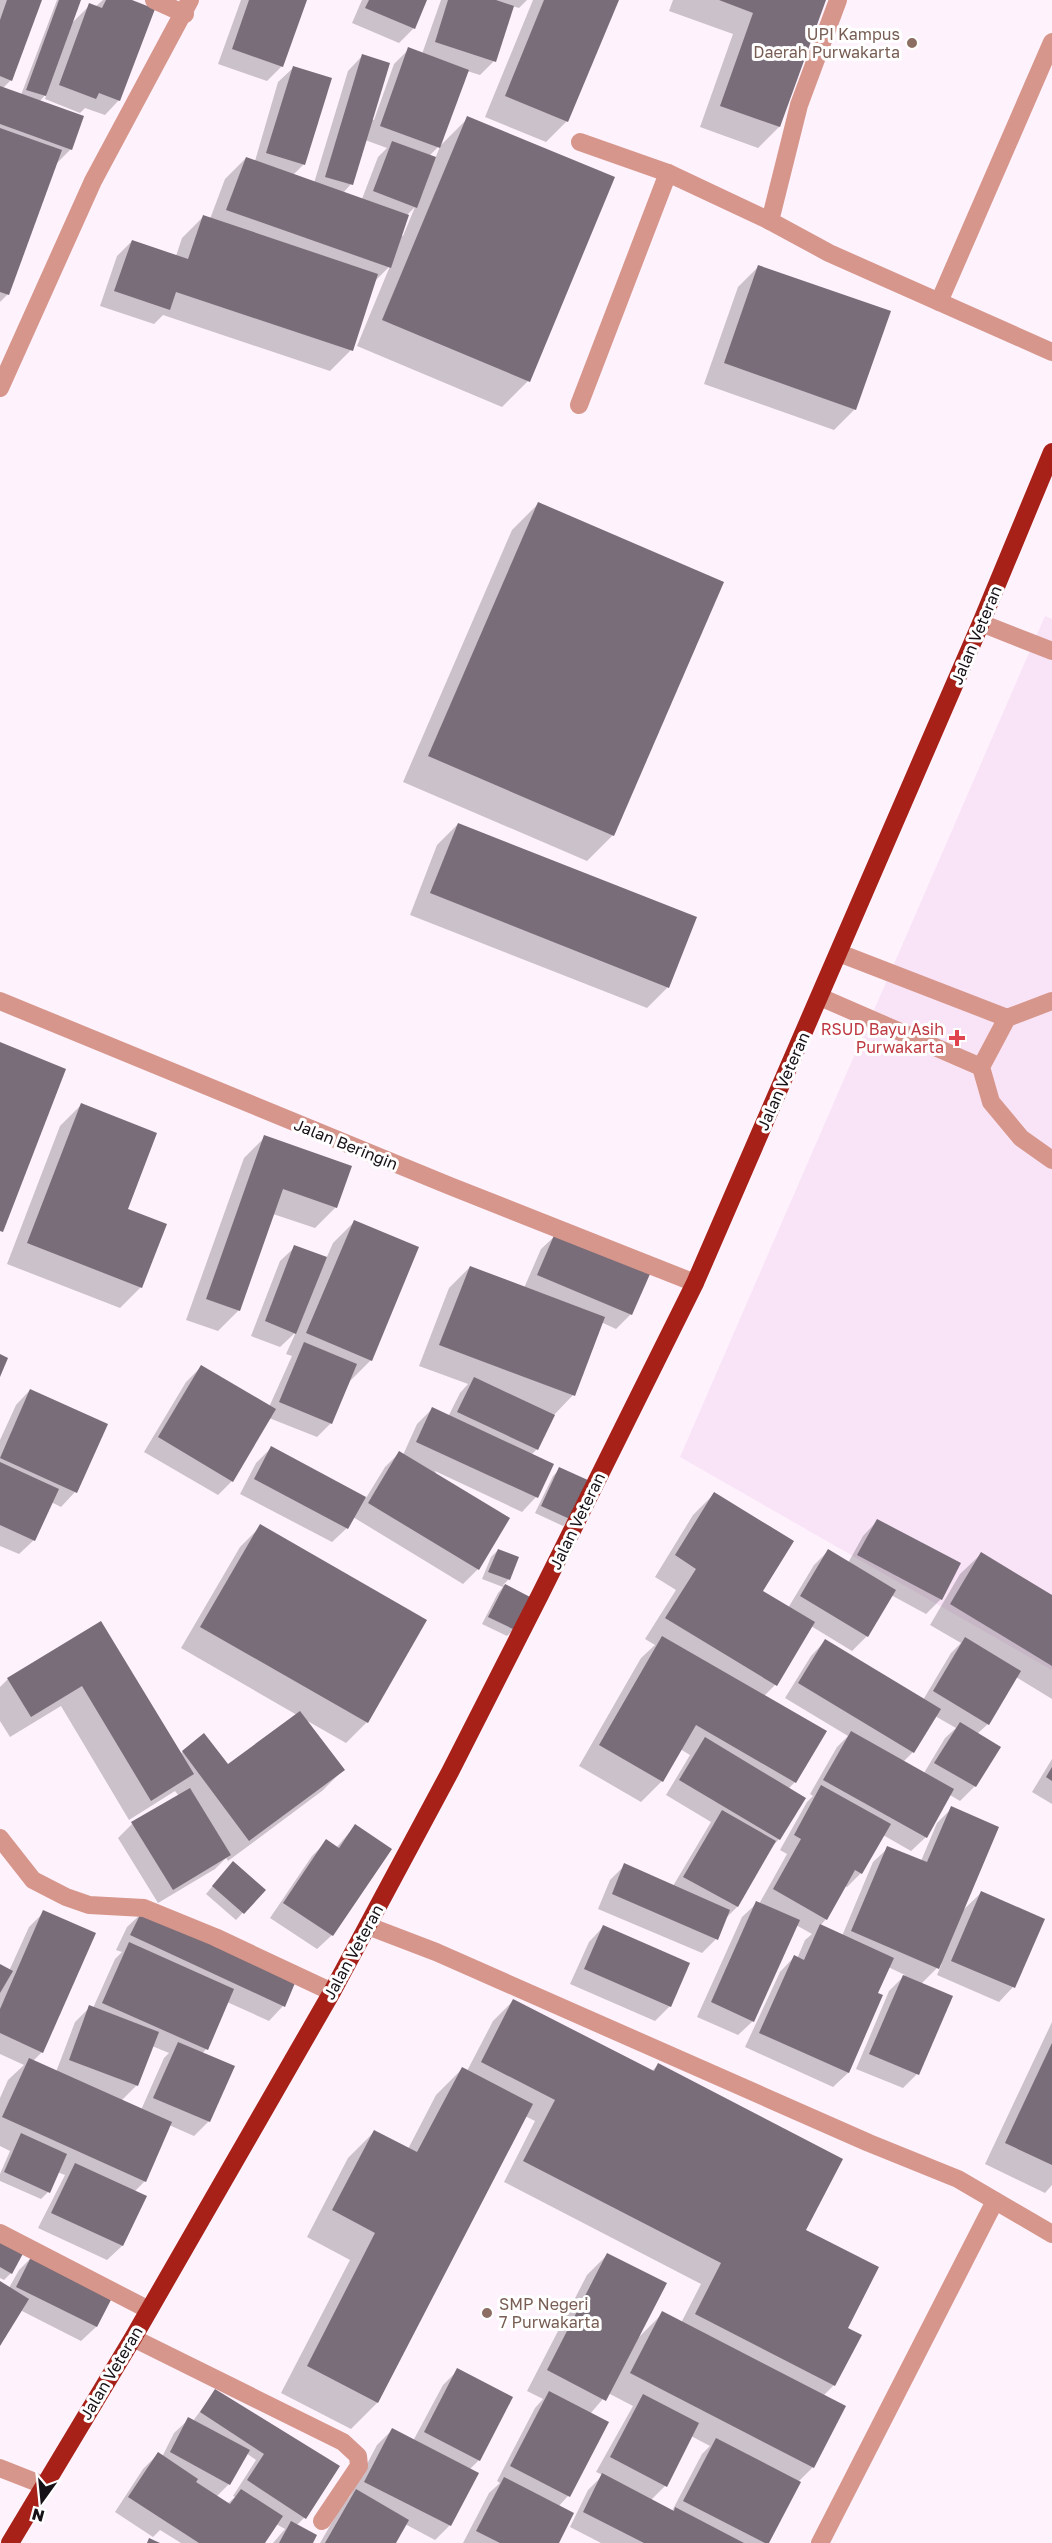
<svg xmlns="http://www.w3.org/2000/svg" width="1052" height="2543" font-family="'Golos Text',sans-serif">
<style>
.built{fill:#f9e4f7}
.shadow{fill:#0003;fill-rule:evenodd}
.building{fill:#796d79}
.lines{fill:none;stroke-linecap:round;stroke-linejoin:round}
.service{stroke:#d7968b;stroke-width:18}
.minor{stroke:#d7968b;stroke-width:18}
.trunk{stroke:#a72118;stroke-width:18}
.education-dot{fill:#8d6e63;stroke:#fff;stroke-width:2}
.health-dot{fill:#e0444e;stroke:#fff;stroke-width:2}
.labels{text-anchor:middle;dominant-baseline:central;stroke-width:6;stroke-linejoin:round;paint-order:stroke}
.education-label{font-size:16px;fill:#785e54;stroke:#fff;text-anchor:end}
.street-label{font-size:16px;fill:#161116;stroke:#fff}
.health-label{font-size:16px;fill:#be3a42;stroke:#fff;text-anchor:end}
</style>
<rect width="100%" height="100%" fill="#fef2fd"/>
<polygon class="built" points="1045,616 1052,619 1052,1670 680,1457"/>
<g class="shadow">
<polygon points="0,0 41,0 11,80 3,88 21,95 57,0 80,0 71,24 90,5 95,7 103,0 128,0 119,100 105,115 85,108 80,113 45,99 47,93 39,102 71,149 55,165 8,294 0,302"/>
<polygon points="241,0 305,0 282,66 267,81 218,64"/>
<polygon points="362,0 426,0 413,29 399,43 352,23"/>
<path d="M441 0H527L519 8 512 6 494 61 480 75 467 71 439 147 468 118 528 381 502 407 357 346 390 266 374 282 351 350 330 371 163 315 154 324 100 306 117 256 132 241 176 256 182 238 203 217 210 219 225 179 246 158 255 161 278 82 293 68 304 164 293 175 314 183 348 71 362 56 371 119 374 120 394 64 409 49 422 54ZM365 140 387 148 378 157 362 199 343 193 351 184ZM441 144 435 159 429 156ZM415 207 403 236 401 235 408 214Z"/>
<polygon points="533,0 617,0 567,121 546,142 485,117"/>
<polygon points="673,0 824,0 779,127 758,148 700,127 733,34 669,11"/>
<polygon points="759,266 855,409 834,430 704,384 738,287"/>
<polygon points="538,504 613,835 587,861 403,782 512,530"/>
<polygon points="458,824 668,987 647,1008 410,915 437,845"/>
<polygon points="81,1105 126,1209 141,1287 120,1308 7,1264 60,1126"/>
<polygon points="265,1137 336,1207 315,1228 273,1214 239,1310 218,1331 186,1320 244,1158"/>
<polygon points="354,1222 371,1360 350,1381 331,1423 317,1437 269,1418 232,1481 218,1495 144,1452 186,1382 201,1367 269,1407 292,1356 286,1354 296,1332 280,1347 251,1336 280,1261 295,1247 326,1259 333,1243"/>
<polygon points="556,1235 631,1314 616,1329 601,1322 573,1395 554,1415 537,1449 531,1455 552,1465 536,1497 522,1512 435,1471 478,1569 463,1584 353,1517 347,1528 332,1542 240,1494 256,1463 271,1448 366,1498 385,1467 399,1453 403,1455 417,1424 432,1409 448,1417 460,1393 468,1384 419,1366 449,1288 470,1267 524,1288 541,1249"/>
<polygon points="30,1390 75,1492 61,1507 51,1502 34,1540 19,1554 0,1546 0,1440 16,1405"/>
<polygon points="560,1469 570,1519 563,1526 535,1513 553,1476"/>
<polygon points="714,1494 761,1592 788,1608 814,1565 828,1551 848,1563 863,1536 877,1521 941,1599 926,1614 891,1595 867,1636 852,1651 811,1626 775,1685 764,1696 795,1782 788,1789 804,1798 779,1839 771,1848 737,1907 725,1919 716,1939 702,1953 598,1909 610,1880 625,1865 673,1886 711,1822 666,1795 690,1755 680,1749 662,1781 641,1802 579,1766 641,1658 655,1645 645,1639 676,1590 655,1577 693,1515"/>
<polygon points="261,1526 367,1722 346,1743 304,1719 343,1770 322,1791 228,1861 226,1858 215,1869 158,1903 118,1838 132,1824 179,1796 175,1791 129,1820 61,1706 10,1737 0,1721 0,1687 8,1679 100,1624 180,1754 204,1736 227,1766 297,1715 181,1648 240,1547"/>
<polygon points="498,1550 518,1558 508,1580 503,1585 530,1598 514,1629 507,1636 482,1624 498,1593 503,1587 482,1579 491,1557"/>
<path d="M981 1554 1052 1596V1699L1016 1677 988 1724 977 1734 999 1747 975 1786 960 1801 950 1795 926 1837 911 1851 883 1835 861 1873 847 1887 844 1886 826 1919 820 1926 842 1936 873 1862 888 1848 921 1861 937 1823 952 1808 961 1912 981 1893 1043 1920 1013 1987 999 2002 937 1975 942 1963 921 1984 917 2074 903 2088 856 2069 889 1991 905 1975 888 1967 876 1994 881 1996 848 2073 833 2087 745 2047 780 1972 794 1957 797 1959 805 1940 812 1934 796 1925 753 2021 738 2035 697 2017 742 1917 757 1903 759 1904 787 1854 780 1850 807 1802 813 1796 810 1794 837 1747 848 1736 785 1698 811 1656 825 1641 923 1700 951 1653 961 1643 930 1625 960 1574ZM935 1716 956 1728 945 1738 924 1773 903 1762 913 1752Z"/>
<polygon points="1052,1759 1052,1804 1032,1792"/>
<polygon points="355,1826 332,1935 317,1949 270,1918 312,1856 327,1841 336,1848"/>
<polygon points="226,1870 264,1890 236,1920 206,1894"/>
<path d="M44 1912 42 2052 33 2061 56 2072 75 2022 90 2007 93 2008 115 1959 122 1952 116 1950 127 1927 142 1913 294 1984 283 2006 269 2021 227 2002 206 2049 202 2054 209 2121 194 2136 169 2125 145 2181 134 2192 122 2246 107 2260 38 2228 65 2175 57 2172 48 2192 41 2199 0 2181V2174L10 2151 0 2146V2098L8 2080 24 2065 0 2054V1966L9 1971 29 1927ZM152 2046 169 2053 164 2058 141 2110 121 2101 137 2085Z"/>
<polygon points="603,1927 670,2006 655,2021 570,1984 589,1942"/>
<path d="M514 2000 652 2071 658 2065 804 2230 846 2328 834 2385 823 2396 844 2407 813 2467 798 2482 768 2543H601L570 2527 588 2490 603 2475 596 2472 633 2406 608 2393 590 2414 568 2496 558 2507 557 2543H463L489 2493 500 2483 497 2481 535 2408 543 2399 527 2391 587 2275 608 2254 638 2338 663 2313 681 2323 701 2284 504 2182 535 2121 525 2116 377 2403 351 2429 281 2393 350 2260 307 2237 348 2158 374 2132 408 2149 436 2095 462 2069 467 2071 493 2021ZM691 2436 710 2446 702 2454 672 2511 651 2500 665 2486Z"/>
<polygon points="1052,2022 1052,2185 1045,2193 985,2164"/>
<polygon points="0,2236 11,2273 4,2280 0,2278"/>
<polygon points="34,2255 112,2294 96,2327 81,2341 20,2310 0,2343 0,2283 9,2288 19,2270"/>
<polygon points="458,2370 479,2460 469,2470 450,2525 435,2540 405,2524 394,2543 320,2543 342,2505 350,2496 377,2445 392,2430 413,2441 443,2385"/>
<path d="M215 2391 338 2467 304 2518 296 2526 311 2543H273L285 2529 276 2524 264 2543H181L160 2530 153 2537 115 2512 143 2469 158 2454 162 2457 174 2433 189 2419 193 2421ZM246 2453 256 2460 233 2496 235 2497 227 2504 216 2497 229 2484Z"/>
</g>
<g class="building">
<polygon points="7,0 42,0 12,81 0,76 0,20"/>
<polygon points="59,0 81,0 46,96 26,90"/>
<polygon points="106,0 132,0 155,9 120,101 99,93 96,99 59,85 89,3 102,8"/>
<polygon points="249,0 307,0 283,67 232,49"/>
<polygon points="369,0 427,0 415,29 365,8"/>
<polygon points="448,0 496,0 514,6 496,62 435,42"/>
<polygon points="544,0 619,0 568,122 505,96"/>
<polygon points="719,0 826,0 780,127 720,106 753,13"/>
<polygon points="408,47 469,70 440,148 380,126"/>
<polygon points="362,54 390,63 353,185 325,177"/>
<polygon points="293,66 332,78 305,165 266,153"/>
<polygon points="0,86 84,116 72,150 0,124"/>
<polygon points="467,116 615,177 530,382 382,320"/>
<polygon points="0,128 62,150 9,295 0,292"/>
<polygon points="392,141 436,157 417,208 373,191"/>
<polygon points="246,157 409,215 391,268 226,210"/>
<polygon points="203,215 378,274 353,351 176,292 170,310 114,291 132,240 188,259"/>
<polygon points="758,265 891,311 856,410 724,363"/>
<polygon points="538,502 724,582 614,836 428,756"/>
<polygon points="458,823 697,917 669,988 430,893"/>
<polygon points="0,1042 66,1069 3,1232 0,1231"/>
<polygon points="81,1103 157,1133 128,1209 167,1224 142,1288 27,1243"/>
<polygon points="264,1135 352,1166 337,1208 283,1189 240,1311 206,1299"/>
<polygon points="354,1220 419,1247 372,1361 306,1333"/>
<polygon points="555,1233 650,1274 632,1315 537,1275"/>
<polygon points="294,1245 327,1257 296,1334 265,1321"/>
<polygon points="470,1266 605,1317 575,1396 439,1345"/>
<polygon points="304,1342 357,1364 332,1424 279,1402"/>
<polygon points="0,1354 8,1358 0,1377"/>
<polygon points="201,1365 276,1409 233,1482 158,1437"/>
<polygon points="474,1377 555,1415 538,1450 457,1412"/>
<polygon points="30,1389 108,1424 77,1493 0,1458"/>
<polygon points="432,1407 554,1464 538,1498 416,1442"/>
<polygon points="271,1446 366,1497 348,1529 254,1479"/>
<polygon points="399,1451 510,1518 479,1570 368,1503"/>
<polygon points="0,1462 59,1489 35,1541 0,1525"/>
<polygon points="559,1467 590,1481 572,1520 541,1506"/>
<polygon points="714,1492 794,1541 763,1591 815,1622 777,1686 665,1618 696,1569 675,1555"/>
<polygon points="877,1519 961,1563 942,1600 857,1555"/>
<polygon points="260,1524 427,1620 368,1723 200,1627"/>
<polygon points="498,1549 519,1557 510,1580 488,1572"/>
<polygon points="828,1549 896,1590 868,1637 800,1596"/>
<polygon points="981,1552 1052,1595 1052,1666 950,1604"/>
<polygon points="505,1584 532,1598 515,1630 488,1617"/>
<polygon points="101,1621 194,1774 151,1801 82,1686 31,1717 7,1678"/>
<polygon points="662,1636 827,1731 796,1783 696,1725 663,1782 599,1745"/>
<polygon points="965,1637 1021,1671 989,1725 933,1691"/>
<polygon points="825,1639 941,1709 914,1753 798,1683"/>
<polygon points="300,1711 345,1770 249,1841 182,1751 204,1733 228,1764"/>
<polygon points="960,1722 1001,1747 976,1787 934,1763"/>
<polygon points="851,1731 954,1789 927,1838 823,1780"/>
<polygon points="705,1737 806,1798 780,1840 679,1780"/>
<polygon points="1052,1767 1052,1781 1046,1777"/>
<polygon points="821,1785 891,1824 862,1874 855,1870 827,1920 773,1889 801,1839 794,1835"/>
<polygon points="190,1788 231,1855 173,1890 131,1822"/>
<polygon points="951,1806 999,1827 939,1969 851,1931 887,1846 927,1862"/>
<polygon points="722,1810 776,1841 738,1907 683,1877"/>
<polygon points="355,1824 392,1849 333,1936 283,1903 326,1839 339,1848"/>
<polygon points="233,1861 266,1890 244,1914 212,1886"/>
<polygon points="624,1863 730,1910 718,1940 612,1894"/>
<polygon points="981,1891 1045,1919 1015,1988 951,1961"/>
<polygon points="756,1901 800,1920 754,2022 711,2002"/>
<polygon points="43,1910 96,1933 43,2053 0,2033 0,2009"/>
<polygon points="142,1911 295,1983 285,2007 130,1935"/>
<polygon points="820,1924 894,1958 878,1993 883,1995 849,2073 759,2033 794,1955 804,1960"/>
<polygon points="603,1925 690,1963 671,2007 584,1969"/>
<polygon points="129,1942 234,1989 208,2050 102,2003"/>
<polygon points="0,1964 13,1971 0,1993"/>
<polygon points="903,1975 953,1996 919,2075 869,2054"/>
<polygon points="513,1999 654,2071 658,2063 843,2159 806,2230 879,2267 848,2328 862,2335 835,2386 695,2314 721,2263 523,2161 555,2100 481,2062"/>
<polygon points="89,2005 159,2032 138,2086 69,2060"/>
<polygon points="178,2042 235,2066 210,2122 153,2098"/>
<polygon points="1052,2043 1052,2165 1005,2143"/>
<polygon points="29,2058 172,2122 146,2182 2,2117"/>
<polygon points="462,2067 533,2104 378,2403 307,2366 375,2233 332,2210 374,2130 417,2152"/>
<polygon points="21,2133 67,2154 50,2193 4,2172"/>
<polygon points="75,2163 147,2196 123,2246 51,2213"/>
<polygon points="0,2234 26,2248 12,2274 0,2267"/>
<polygon points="33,2253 114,2294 97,2327 16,2287"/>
<polygon points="607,2253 667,2283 606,2401 547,2370"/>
<polygon points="0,2281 29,2299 0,2346"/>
<polygon points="662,2311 846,2406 814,2468 630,2373"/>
<polygon points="457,2368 513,2397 480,2461 424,2432"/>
<polygon points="215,2389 340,2466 306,2519 247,2480 264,2454 200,2412"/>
<polygon points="549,2391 609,2422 570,2497 510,2466"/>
<polygon points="643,2394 699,2423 667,2487 610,2457"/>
<polygon points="188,2417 250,2450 230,2485 170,2452"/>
<polygon points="392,2428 479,2473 451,2526 364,2482"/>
<polygon points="716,2438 801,2482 769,2543 765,2543 683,2501"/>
<polygon points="158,2452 198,2479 196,2482 230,2504 241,2489 283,2516 265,2543 199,2543 128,2497"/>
<polygon points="602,2473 674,2511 675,2507 744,2543 644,2543 583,2512"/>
<polygon points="504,2477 574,2513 559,2543 500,2543 476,2531"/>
<polygon points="356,2489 409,2520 396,2543 325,2543"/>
<polygon points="291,2521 317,2535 313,2543 279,2543"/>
<polygon points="149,2538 160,2543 147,2543"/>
</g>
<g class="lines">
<g class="service">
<polyline points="838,0 799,105 770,221 829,253 1052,352"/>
<polyline points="580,142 668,173 770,221"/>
<polyline points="939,302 1052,42"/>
<polyline points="579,405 668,173"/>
<polyline points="981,623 1052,651"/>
<polyline points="839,953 1007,1018"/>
<polyline points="820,997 981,1067"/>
<polyline points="1052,1001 1007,1018 981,1067 991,1102 1021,1138 1052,1160"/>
<polyline points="820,2543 995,2201"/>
</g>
<g class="minor">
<polyline points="154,0 185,14"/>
<polyline points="0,388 93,181 190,0"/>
<polyline points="0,1001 450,1186 695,1283"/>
<polyline points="0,1838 33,1880 66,1897 89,1905 144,1908 215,1937 332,1992"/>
<polyline points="368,1926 436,1952 869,2143 958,2179 1052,2234"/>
<polyline points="0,2233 149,2310"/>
<polyline points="133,2338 343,2442 358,2456 359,2466 322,2521"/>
<polyline points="0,2468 43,2485"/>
</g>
<polyline class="trunk" points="10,2543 133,2338 332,1992 450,1772 540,1595 695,1283 981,623 1052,452"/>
</g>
<g class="education-dot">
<circle cx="912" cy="43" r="6"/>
<circle cx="487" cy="2313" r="6"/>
</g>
<path class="health-dot" d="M954 1029h6v6h6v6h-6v6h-6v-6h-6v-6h6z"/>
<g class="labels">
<g class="education-label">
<text x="900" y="34">UPI Kampus<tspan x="900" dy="18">Daerah Purwakarta</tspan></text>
<text x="499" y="2304" text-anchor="start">SMP Negeri<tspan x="499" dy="18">7 Purwakarta</tspan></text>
</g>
<g class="street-label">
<text transform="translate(976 635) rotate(-67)">Jalan Veteran</text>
<text transform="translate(783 1081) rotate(-66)">Jalan Veteran</text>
<text transform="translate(346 1144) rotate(22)">Jalan Beringin</text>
<text transform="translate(577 1521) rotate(-64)">Jalan Veteran</text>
<text transform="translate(353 1952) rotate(-61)">Jalan Veteran</text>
<text transform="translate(111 2373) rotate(-59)">Jalan Veteran</text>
</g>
<g class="health-label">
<text x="944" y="1029">RSUD Bayu Asih<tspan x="944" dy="18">Purwakarta</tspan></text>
</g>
</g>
<g transform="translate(42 2501) rotate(195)" stroke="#ffffff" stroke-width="4.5" paint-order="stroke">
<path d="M0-4.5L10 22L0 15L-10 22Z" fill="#161116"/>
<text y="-9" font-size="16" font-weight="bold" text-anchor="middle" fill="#161116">N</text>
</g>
</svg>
